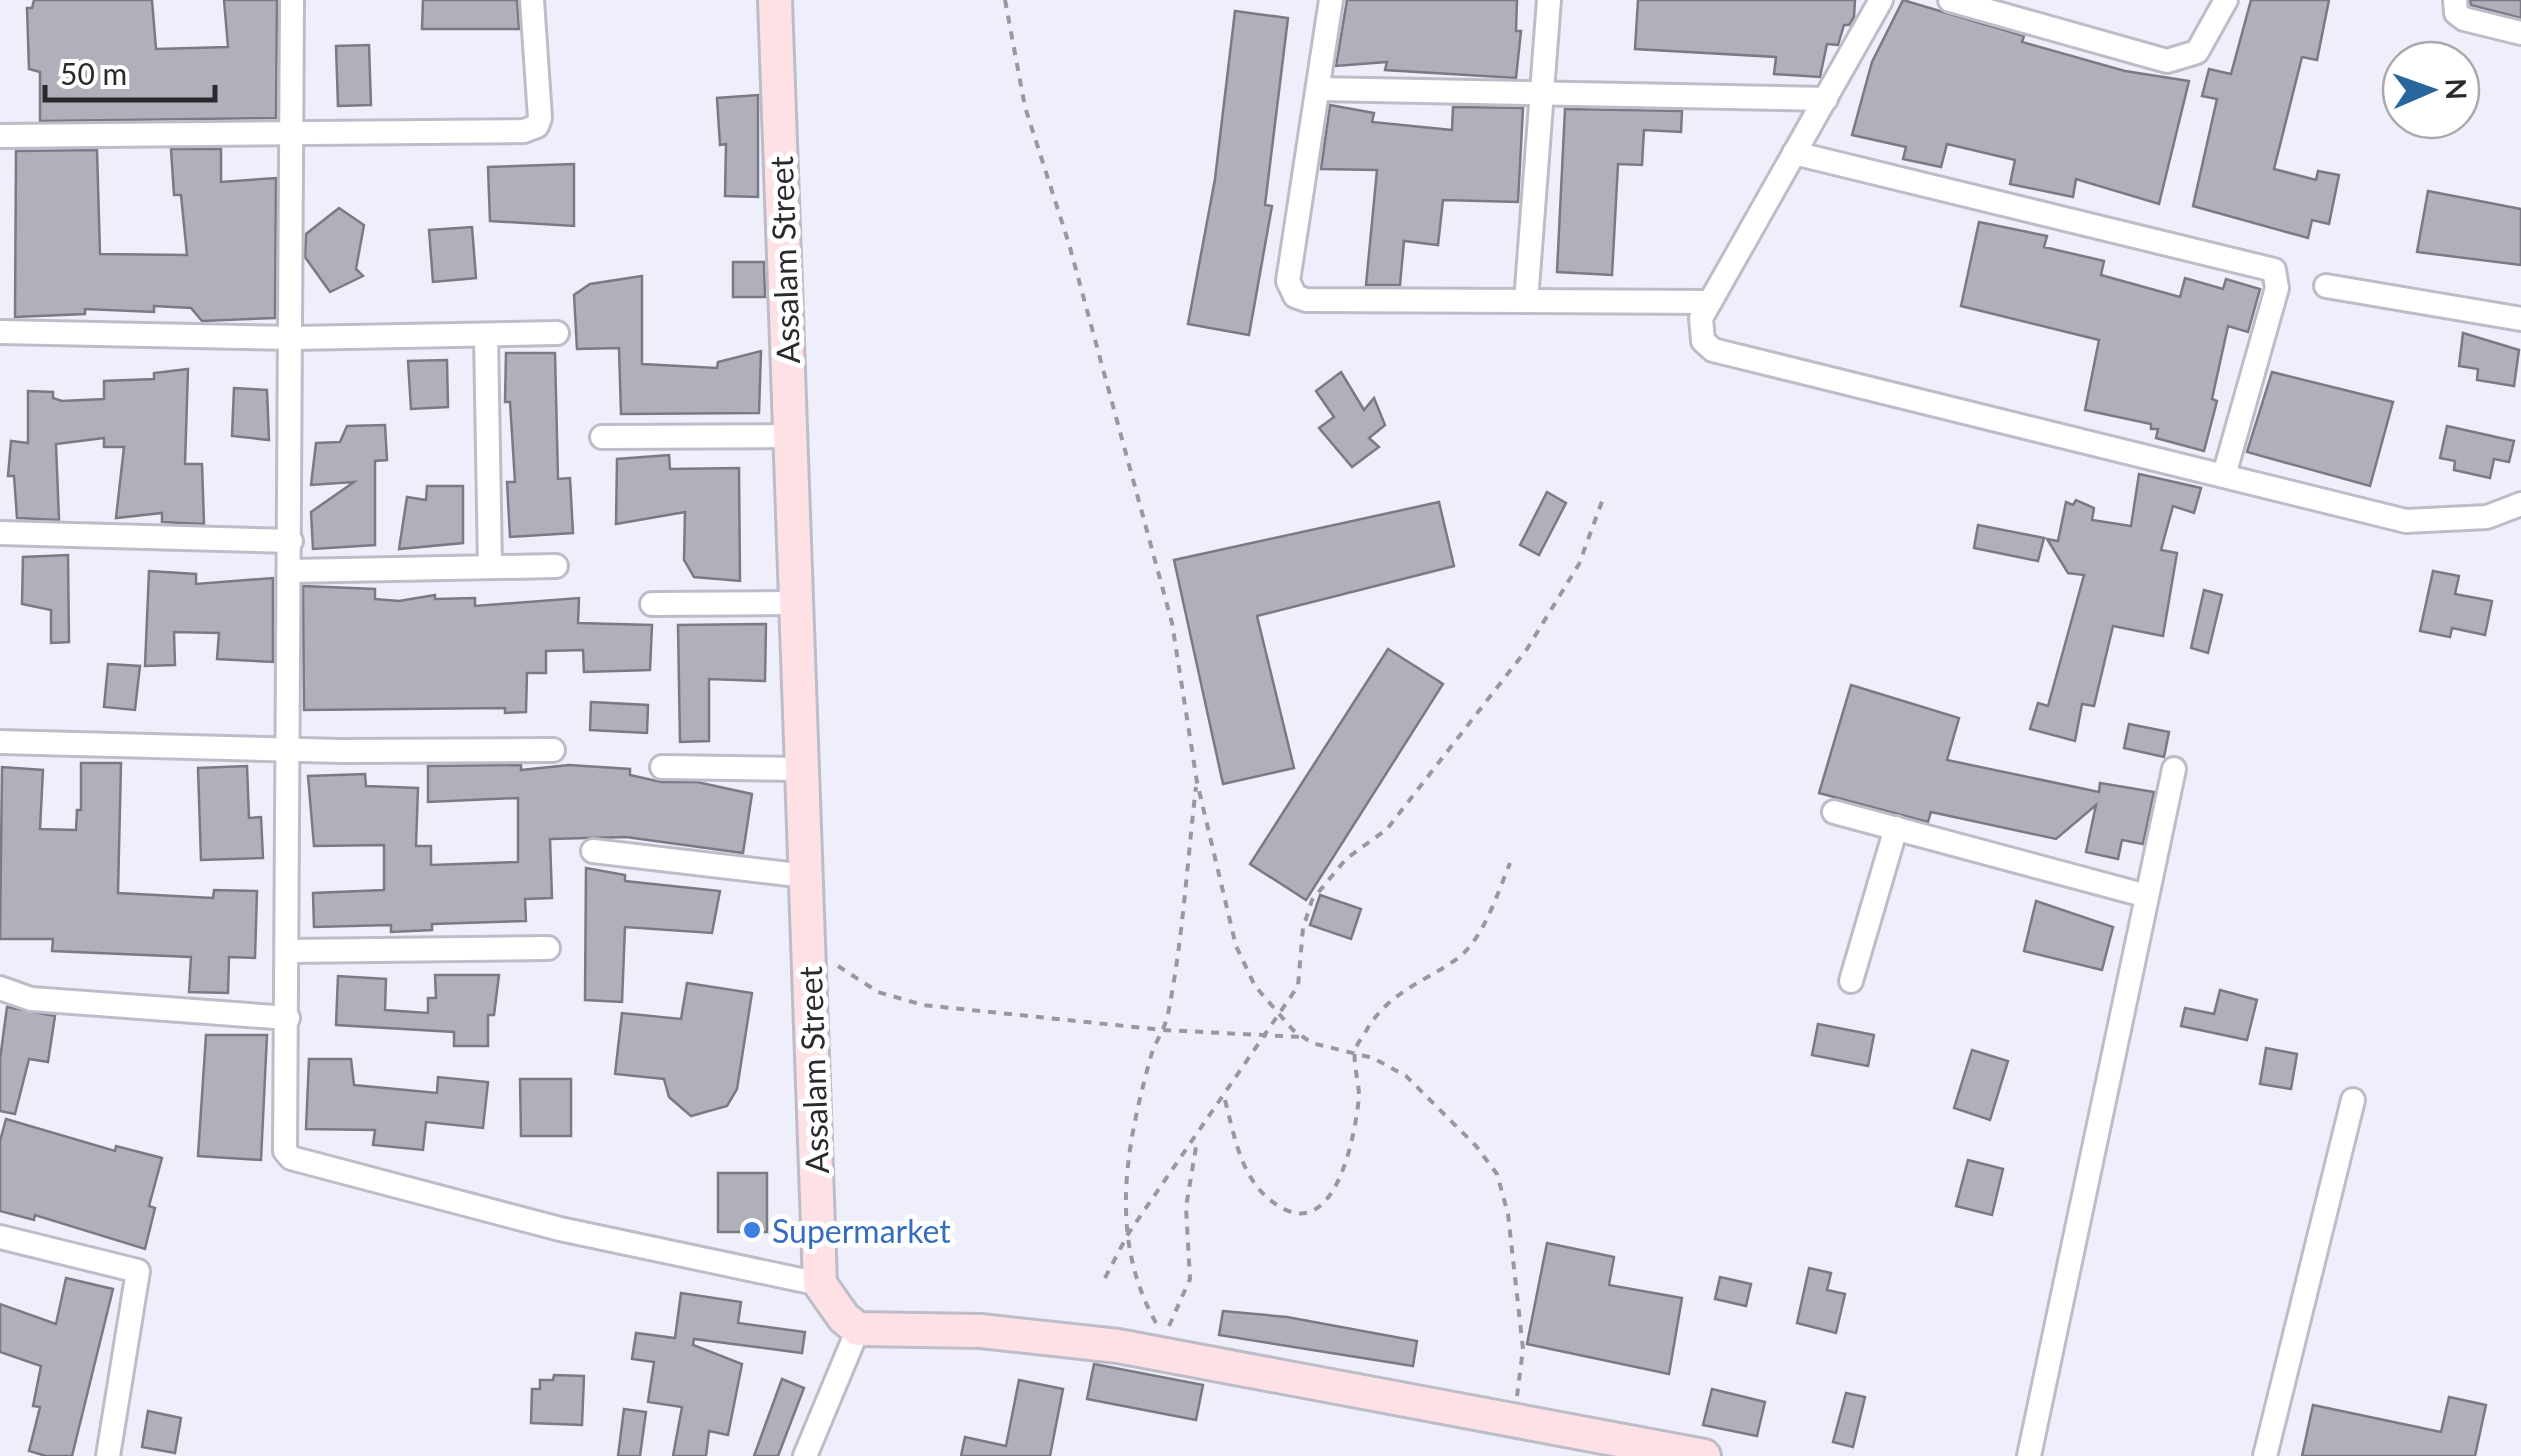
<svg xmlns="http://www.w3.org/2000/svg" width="2521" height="1456" font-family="Lato,sans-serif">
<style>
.building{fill:#b0b0bb;stroke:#7a7a84;stroke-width:2.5}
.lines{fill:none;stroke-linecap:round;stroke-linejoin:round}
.street-casing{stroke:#bdbdc9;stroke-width:28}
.secondary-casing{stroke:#bdbdc9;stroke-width:38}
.path{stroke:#9898a1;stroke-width:4;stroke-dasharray:8 8;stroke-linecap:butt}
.street{stroke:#fff;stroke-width:22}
.secondary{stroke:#fee1e5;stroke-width:32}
.shop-dot{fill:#3f7fe0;stroke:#fff;stroke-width:4}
.labels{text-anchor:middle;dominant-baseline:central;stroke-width:10;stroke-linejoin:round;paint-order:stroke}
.street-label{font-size:32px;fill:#29292e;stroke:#fff}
.shop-label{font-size:32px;fill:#366cbe;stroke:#fff;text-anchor:start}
</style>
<rect width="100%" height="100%" fill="#efeffb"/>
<g class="building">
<polygon points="34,0 152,0 156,49 228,47 224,0 277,0 276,118 40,121 40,72 29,69 27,8 32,8"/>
<polygon points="423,0 517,0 519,29 422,29"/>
<polygon points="1347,0 1517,0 1516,31 1521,31 1516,78 1385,70 1387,62 1336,66"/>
<polygon points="1638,0 1855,0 1854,17 1849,25 1844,25 1838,45 1827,44 1820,77 1774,74 1776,57 1635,49"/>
<polygon points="1903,0 2024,36 2022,42 2125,71 2189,81 2159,204 2076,179 2073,197 2010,184 2015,160 1947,144 1941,167 1903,159 1906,147 1852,135 1872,62"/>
<polygon points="2251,0 2329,0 2317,60 2302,57 2274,169 2316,180 2318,171 2339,175 2329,224 2312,220 2308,238 2193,206 2217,99 2202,96 2209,69 2231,74"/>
<polygon points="2470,0 2521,0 2521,18 2471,5"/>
<polygon points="1235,11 1288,18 1265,205 1272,206 1249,335 1188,324 1215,179"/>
<polygon points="369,45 371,105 338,106 336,46"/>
<polygon points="758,95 758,197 725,196 726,144 720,145 717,98"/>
<polygon points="1330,105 1374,113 1372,122 1452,130 1453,107 1523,108 1518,202 1443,200 1438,245 1404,241 1400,285 1366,285 1377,170 1321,169"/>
<polygon points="1565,109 1682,111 1681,132 1644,130 1642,165 1618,164 1612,275 1557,272"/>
<polygon points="171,149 221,149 221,182 276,178 275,318 202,321 191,308 154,306 154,312 85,309 85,314 15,317 16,151 97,150 100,254 187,255 181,195 174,195"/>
<polygon points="574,164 574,226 490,221 488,167"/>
<polygon points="2428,191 2521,209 2521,265 2417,252"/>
<polygon points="339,208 364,225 356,269 363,276 330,292 305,257 306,234"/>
<polygon points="1979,222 2047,236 2044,247 2104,261 2101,275 2180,297 2185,278 2223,289 2226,279 2260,289 2248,332 2228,326 2212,399 2217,401 2204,451 2156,438 2158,429 2151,429 2151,424 2085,410 2099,340 1961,306"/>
<polygon points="472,227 476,278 433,282 429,230"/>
<polygon points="733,262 764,262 765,297 733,297"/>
<polygon points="642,276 642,364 717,368 718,362 761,351 759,413 621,414 619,348 577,349 574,295 590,284"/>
<polygon points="2463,333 2519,350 2514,386 2477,380 2478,369 2459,366"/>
<polygon points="506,353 555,353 558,479 570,478 573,533 510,537 507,482 515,482 510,402 505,402"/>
<polygon points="447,360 448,407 411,409 408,361"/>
<polygon points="188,369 185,464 202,464 204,524 162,522 162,513 116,518 124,447 104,447 104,438 56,444 59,520 17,518 14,476 8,476 11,441 28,443 28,391 53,392 53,398 62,401 104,399 104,381 154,379 154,373"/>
<polygon points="1341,372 1364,410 1374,398 1385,425 1369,438 1379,447 1352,467 1319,428 1334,417 1316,391"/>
<polygon points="2272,372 2393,402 2370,486 2247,452"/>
<polygon points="234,388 267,390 269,440 232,436"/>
<polygon points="385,425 387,460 375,461 375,545 313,549 311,512 354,482 311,485 316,443 340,442 347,426"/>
<polygon points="2447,426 2514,441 2509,462 2494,459 2490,478 2454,470 2455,461 2440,458"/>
<polygon points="669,455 670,469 739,468 740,581 694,577 684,560 685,512 616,524 617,459"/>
<polygon points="2139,474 2201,488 2194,513 2173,506 2161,550 2177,553 2163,636 2113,626 2094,706 2082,704 2075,741 2030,729 2038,703 2048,706 2084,575 2068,573 2047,539 2058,541 2066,502 2073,505 2076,500 2094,508 2092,520 2131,526"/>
<polygon points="427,486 463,486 463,543 399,549 407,497 426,500"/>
<polygon points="1547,492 1566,503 1539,555 1520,545"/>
<polygon points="1439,502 1454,566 1257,616 1294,768 1223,784 1174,560"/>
<polygon points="1978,525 2044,538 2038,561 1974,548"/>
<polygon points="68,555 69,642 51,643 51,610 22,604 23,557"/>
<polygon points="149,571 196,574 196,584 273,578 273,662 217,659 219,633 174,632 175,665 145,666"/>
<polygon points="2433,571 2459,576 2455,594 2492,601 2485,635 2452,628 2450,637 2420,631"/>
<polygon points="303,586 375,589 375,599 399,601 435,595 435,599 475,598 475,606 579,598 578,623 652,625 650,670 584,672 583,650 546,651 546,673 527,673 526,712 505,713 505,708 304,710"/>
<polygon points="2204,590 2222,595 2208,653 2191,648"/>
<polygon points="766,624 765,681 709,679 709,741 680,742 678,625"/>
<polygon points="1388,649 1443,684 1306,900 1250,864"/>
<polygon points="108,664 140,666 135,710 104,707"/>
<polygon points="1851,685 1959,718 1947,760 2099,792 2100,783 2154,792 2143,844 2122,840 2118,859 2086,852 2096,805 2056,839 1931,812 1928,822 1819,793"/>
<polygon points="591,702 648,705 647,733 590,730"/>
<polygon points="2129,724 2169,732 2164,757 2124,748"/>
<polygon points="81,763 121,763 118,893 213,898 214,890 257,891 255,958 229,957 228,993 189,992 191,957 52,951 53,939 0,939 2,767 43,770 40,829 76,830 77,810 81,810"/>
<polygon points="521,765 521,770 569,765 630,769 630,775 661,782 697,782 752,794 743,853 626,837 550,839 552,898 525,899 526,921 432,924 432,930 391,932 391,925 314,927 313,893 384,890 384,845 314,846 308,776 365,774 366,786 418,788 416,846 431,846 431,865 518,862 518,798 428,802 428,766"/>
<polygon points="247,766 249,818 261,817 263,858 201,860 198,768"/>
<polygon points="586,868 625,875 625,881 720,891 712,933 625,927 622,1002 585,1000"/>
<polygon points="1320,895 1361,909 1351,939 1310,925"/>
<polygon points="2036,901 2113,927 2102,970 2024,951"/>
<polygon points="435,975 499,975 494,1015 488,1015 488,1046 454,1046 454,1032 336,1025 338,976 386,979 385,1010 428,1013 428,998 436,998"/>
<polygon points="687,983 752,993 737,1089 727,1106 691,1116 669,1097 664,1079 615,1074 622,1013 681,1019"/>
<polygon points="2220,990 2257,1000 2247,1040 2181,1026 2185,1008 2214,1014"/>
<polygon points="7,1007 55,1016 48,1062 29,1059 15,1114 0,1111 0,1059"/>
<polygon points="1818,1024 1874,1035 1868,1066 1812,1055"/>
<polygon points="206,1035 267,1035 261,1160 198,1156"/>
<polygon points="2266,1048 2297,1054 2291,1089 2260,1084"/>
<polygon points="1972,1050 2008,1061 1990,1120 1954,1108"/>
<polygon points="309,1059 351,1059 354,1085 437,1093 438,1077 488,1082 483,1128 426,1122 423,1150 373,1145 375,1130 306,1129"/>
<polygon points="520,1079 571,1079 571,1136 521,1136"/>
<polygon points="6,1119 115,1151 116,1146 162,1158 149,1206 155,1208 145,1249 35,1215 34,1220 0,1211 0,1141"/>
<polygon points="1968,1160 2003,1169 1992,1215 1956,1206"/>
<rect x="718" y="1173" width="49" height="59"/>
<polygon points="1547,1243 1614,1257 1609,1285 1682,1298 1669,1374 1527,1344"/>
<polygon points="1809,1268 1831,1273 1827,1290 1845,1294 1836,1333 1797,1323"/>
<polygon points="1720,1277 1751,1284 1746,1306 1715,1299"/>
<polygon points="66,1278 113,1289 72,1456 46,1456 29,1451 40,1407 33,1406 41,1366 0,1352 0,1304 56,1324"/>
<polygon points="681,1293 741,1302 738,1323 805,1332 802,1353 694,1339 693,1345 742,1364 728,1435 709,1431 706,1456 673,1456 682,1407 648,1402 654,1362 632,1359 636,1333 675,1338"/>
<polygon points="1223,1311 1287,1317 1417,1341 1413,1366 1219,1335"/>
<polygon points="1094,1364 1203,1385 1196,1420 1087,1399"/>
<polygon points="554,1375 584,1376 582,1425 531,1423 532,1389 540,1389 540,1380 553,1380"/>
<polygon points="782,1379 804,1388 778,1456 754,1456"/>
<polygon points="1019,1380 1063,1389 1050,1456 961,1456 965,1437 1006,1446"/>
<polygon points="1712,1389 1765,1402 1757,1436 1703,1425"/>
<polygon points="1846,1393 1865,1397 1853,1447 1833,1442"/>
<polygon points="2449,1397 2486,1405 2475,1456 2302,1456 2313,1405 2441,1432"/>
<polygon points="624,1409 646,1412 640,1456 618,1456"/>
<polygon points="148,1411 181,1418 175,1453 142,1447"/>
</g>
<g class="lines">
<defs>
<g id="street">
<polyline points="292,0 285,1151 291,1158 560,1229 820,1284"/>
<polyline points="1331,0 1288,281 1295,296 1306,300 1710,302"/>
<polyline points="1881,0 1701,318 1703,341 1713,350 2406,521 2487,517 2521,504"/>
<polyline points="1950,0 2167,61 2197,52 2226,0"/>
<polyline points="2455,0 2456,13 2464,19 2521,33"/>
<polyline points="1318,89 1826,99"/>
<polyline points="0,136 524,131 537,126 540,118 532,0"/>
<polyline points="1794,153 2274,270 2277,288 2224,475"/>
<polyline points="2326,286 2521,319"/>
<polyline points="1526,301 1549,0"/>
<polyline points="0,332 293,338 557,333"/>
<polyline points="486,335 490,567"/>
<polyline points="602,437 791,436"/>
<polyline points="0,533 291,541"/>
<polyline points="291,571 556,566"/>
<polyline points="652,604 796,603"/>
<polyline points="0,742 341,751 553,750"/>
<polyline points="662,767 802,769"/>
<polyline points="1834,812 2147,896"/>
<polyline points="593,851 806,876"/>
<polyline points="289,951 548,948"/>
<polyline points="1851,981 1896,828"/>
<polyline points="0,988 31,999 288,1018"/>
<polyline points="0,1237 138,1271 108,1456"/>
<polyline points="805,1456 858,1329"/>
<polyline points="2029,1456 2174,769"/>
<polyline points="2265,1456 2353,1100"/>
</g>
<polyline id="secondary" points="775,0 820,1284 844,1318 858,1329 981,1331 1118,1346 1704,1456"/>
</defs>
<use href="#street" class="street-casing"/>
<use href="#secondary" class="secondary-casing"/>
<g class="path">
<polyline points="1005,0 1025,107 1069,244 1172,623 1197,782 1236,946 1255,986 1293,1030 1312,1043 1373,1058 1406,1076 1476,1146 1497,1174 1508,1214 1523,1349 1517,1396"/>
<polyline points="838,966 878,992 923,1005 1163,1030 1302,1037"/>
<path d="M1225 1100C1236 1142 1242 1187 1284 1209 1337 1236 1356 1132 1359 1096 1359 1083 1353 1063 1355 1051 1356 1045 1363 1036 1366 1031 1387 994 1421 983 1454 961 1483 942 1497 894 1510 863"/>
<polyline points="1105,1278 1128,1234 1298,986 1303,928 1312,900 1346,859 1387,829 1527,649 1579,564 1604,496"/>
<path d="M1156 1323C1108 1237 1126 1146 1151 1056 1155 1042 1165 1029 1168 1014 1183 939 1187 863 1196 787"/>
<polyline points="1169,1326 1190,1279 1186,1207 1197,1141"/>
</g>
<use href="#street" class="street"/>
<use href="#secondary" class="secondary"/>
</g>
<circle class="shop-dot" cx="752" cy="1230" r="10"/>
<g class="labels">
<g class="street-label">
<text transform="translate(784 260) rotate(-92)">Assalam Street</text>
<text transform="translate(813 1070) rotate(-92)">Assalam Street</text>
</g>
<g class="shop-label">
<text x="772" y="1230">Supermarket</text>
</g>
</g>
<g transform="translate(2431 90) rotate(88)"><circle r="48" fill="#ffffff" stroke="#a9a9ab" stroke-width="2.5"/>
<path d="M0-8L18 38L0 25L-18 38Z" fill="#28659c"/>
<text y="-15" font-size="28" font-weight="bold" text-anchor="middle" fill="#29292e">N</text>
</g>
<path d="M45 85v15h170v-15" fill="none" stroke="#29292e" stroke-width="5"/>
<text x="60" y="85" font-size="30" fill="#29292e" stroke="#ffffff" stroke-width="8" paint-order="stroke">50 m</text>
</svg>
